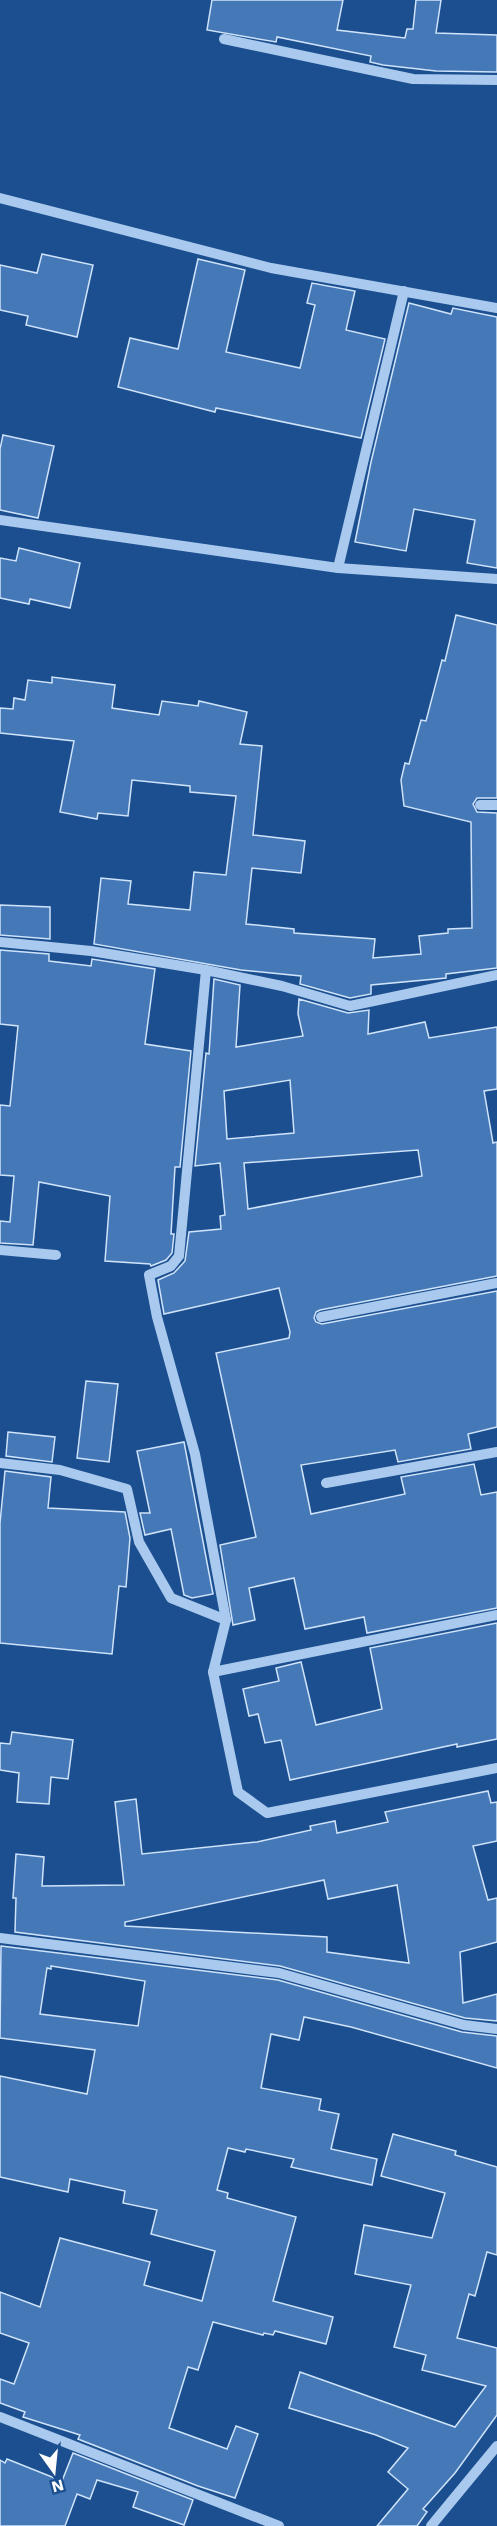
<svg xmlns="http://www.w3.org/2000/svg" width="497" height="2526" font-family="'Work Sans',sans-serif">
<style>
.building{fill:#4478b7;stroke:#cfe3fa;stroke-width:1.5;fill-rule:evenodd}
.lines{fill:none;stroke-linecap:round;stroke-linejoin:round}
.minor{stroke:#a9c9ee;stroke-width:10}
</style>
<rect width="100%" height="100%" fill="#1b4f8f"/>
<g class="building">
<polygon points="212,0 343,0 337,30 405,38 407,29 413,29 416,0 441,0 436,33 497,35 497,72 436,71 383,65 370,62 371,56 277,37 276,42 207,30"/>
<polygon points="42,254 93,265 77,337 26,325 28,316 0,310 0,265 37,273"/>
<polygon points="198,259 245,270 226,352 300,368 315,305 307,303 312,283 355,291 346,330 385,339 361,438 216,408 215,412 118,387 130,338 178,349"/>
<polygon points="409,303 451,314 453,308 497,317 497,568 467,563 475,520 414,509 406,551 355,542 371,462"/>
<polygon points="3,435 54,446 38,518 0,510 0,449"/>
<polygon points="19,548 80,563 70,608 30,599 29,604 0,598 0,558 16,561"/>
<polygon points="456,615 497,625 497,798 477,798 473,804 477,812 497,813 497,968 446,974 446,978 371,985 371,994 350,998 300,984 301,976 241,970 94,944 101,878 131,881 128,904 190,910 194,872 226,875 236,796 190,792 190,786 132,780 128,816 98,813 97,819 60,812 74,741 0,733 0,708 13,709 14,698 25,700 28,680 52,683 52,677 115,685 112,708 159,715 162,701 198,706 199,701 247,712 240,744 262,746 253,835 305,841 301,873 252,868 246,924 294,929 294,933 375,939 373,958 421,954 419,936 448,933 448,929 472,928 471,822 404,806 401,780 405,763 409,764 421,720 426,721 442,660 445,661"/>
<polygon points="0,905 50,907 50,939 0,935"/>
<polygon points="0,950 49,954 49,961 91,966 92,959 155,969 145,1044 191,1051 180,1167 175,1167 171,1234 174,1234 172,1253 166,1260 151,1266 150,1264 105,1261 110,1196 39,1182 33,1245 0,1243 0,1221 10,1222 14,1176 0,1175 0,1105 10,1106 18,1026 0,1024"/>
<path d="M214 979 240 985 236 1047 303 1036 298 1014 299 999 348 1013 369 1010 368 1034 425 1022 429 1038 497 1027V1089L484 1091 493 1143 497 1142V1276L320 1310 316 1312 314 1318 316 1322 322 1324 497 1291V1427L468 1434 471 1449 398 1462 395 1450 301 1465 311 1514 405 1494 401 1477 474 1464 481 1495 497 1492V1608L367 1633 364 1617 305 1629 294 1578 249 1588 255 1620 233 1625 220 1545 256 1537 216 1353 289 1338 290 1332 279 1288 164 1314 158 1280 174 1273 185 1261 189 1232 221 1229 220 1216 225 1215 220 1163 195 1166 206 1053 209 1054ZM290 1080 294 1133 227 1139 224 1091ZM418 1150 422 1176 248 1209 244 1163Z"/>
<polygon points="86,1381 118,1384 109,1462 77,1458"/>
<polygon points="8,1432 55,1437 52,1462 6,1456"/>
<polygon points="184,1442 213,1594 192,1598 184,1595 171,1529 145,1535 140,1513 150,1513 137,1451"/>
<polygon points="5,1471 51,1477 48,1508 125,1512 130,1538 126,1587 119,1586 112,1654 0,1643 0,1523"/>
<polygon points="497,1623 497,1739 457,1747 457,1744 290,1780 281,1740 265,1743 258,1714 249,1716 243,1689 279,1681 276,1668 301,1662 316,1725 382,1709 370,1648"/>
<polygon points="12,1732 73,1740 68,1779 51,1777 49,1804 17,1802 19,1773 0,1770 0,1743 10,1744"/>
<path d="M488 1791 491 1803 497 1802V1841L473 1846 488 1900 497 1898V1942L460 1952 463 2003 497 1994V2021L465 2018 280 1966 15 1932 16 1898H13L16 1854 44 1857 42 1886 124 1885 115 1802 136 1799 142 1854 257 1842 311 1830 310 1826 335 1821 337 1833 388 1822 385 1812ZM324 1880 328 1899 397 1885 409 1963 327 1952V1937L125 1926V1922Z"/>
<path d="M1 1946 278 1980 462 2032 497 2036V2068L351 2027 304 2017 299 2040 271 2034 261 2088 321 2099 319 2110 339 2114 331 2149 377 2159 372 2185 291 2167 294 2159 246 2149 245 2152 228 2148 217 2190 228 2193 227 2198 296 2217 273 2301 333 2317 326 2344 275 2331 273 2335 264 2333 263 2335 213 2322 198 2370 188 2367 169 2428 227 2449 236 2426 258 2434 235 2498 198 2486 78 2439 80 2435 23 2417 25 2412 0 2403V2379L14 2384 29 2343 0 2333V2292L40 2307 60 2238 150 2262 144 2285 202 2301 215 2251 151 2234 157 2210 123 2203 125 2191 70 2179 68 2192 0 2177V2076L87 2094 95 2050 0 2038ZM51 1966 145 1981 138 2026 40 2014 47 1968 51 1969Z"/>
<polygon points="393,2134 456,2151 455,2155 497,2167 497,2255 487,2252 475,2296 469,2294 457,2338 497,2348 497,2415 455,2473 423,2509 427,2512 417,2526 377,2526 408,2489 388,2472 408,2448 376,2435 289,2408 300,2372 455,2427 486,2386 422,2370 426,2355 394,2347 411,2285 355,2274 364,2225 432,2238 445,2193 381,2176"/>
<polygon points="73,2453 193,2500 184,2525 133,2507 138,2492 97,2480 90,2499 77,2494 65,2526 0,2526 0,2460 5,2463 7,2459 62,2481"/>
</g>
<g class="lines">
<g class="minor">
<polyline points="224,39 413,79 497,80"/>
<polyline points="0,198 271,268 497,308"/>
<polyline points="0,520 338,568 497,579"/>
<polyline points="338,568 404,291"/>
<polyline points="480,805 497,805"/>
<polyline points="0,942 91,951 206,970 282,986 350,1006 497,975"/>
<polyline points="206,970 179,1256 171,1266 149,1275 157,1317 195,1454 226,1620 213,1672 238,1792 267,1813 497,1768"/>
<polyline points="0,1250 56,1255"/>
<polyline points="321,1317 497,1283"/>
<polyline points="0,1463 60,1470 127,1489 139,1542 171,1598 226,1620"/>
<polyline points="326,1483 497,1452"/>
<polyline points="213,1672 497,1615"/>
<polyline points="0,1938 279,1973 464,2025 497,2029"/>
<polyline points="0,2417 279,2526"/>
<polyline points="431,2526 497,2446"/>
</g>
</g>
<g transform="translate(54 2472) rotate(165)" stroke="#1b4f8f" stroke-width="4.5" paint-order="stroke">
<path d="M0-4.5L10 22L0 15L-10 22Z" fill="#ffffff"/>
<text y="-9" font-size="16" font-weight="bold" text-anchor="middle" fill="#ffffff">N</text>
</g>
</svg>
